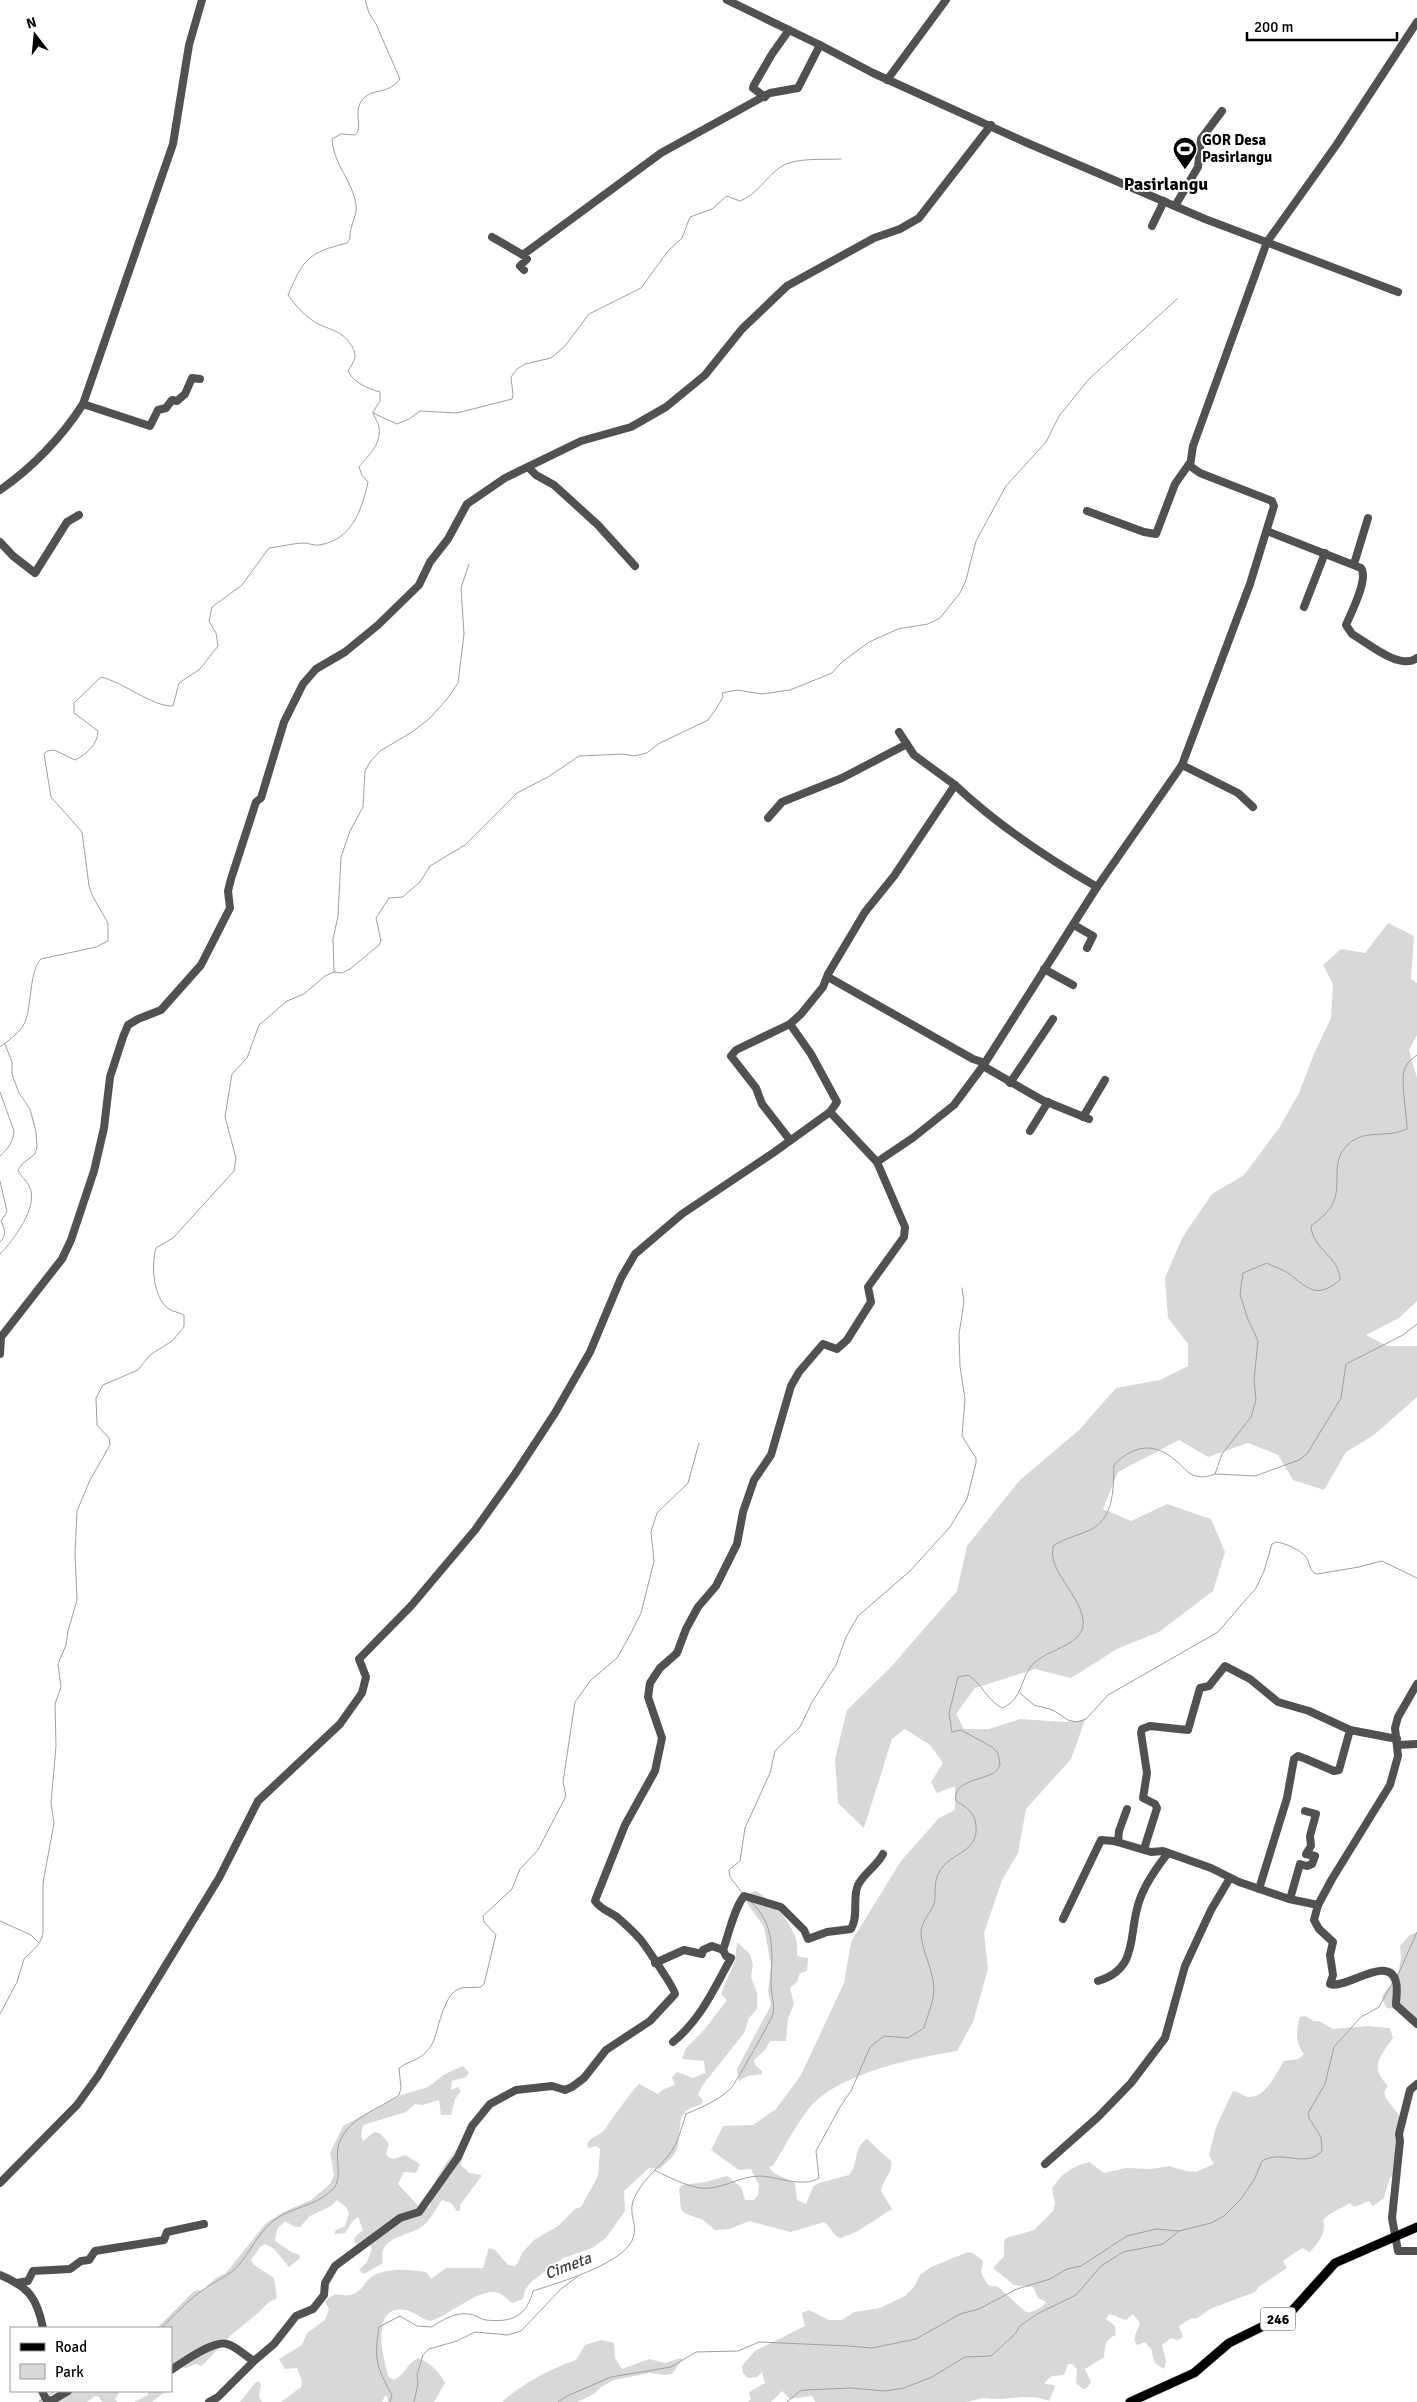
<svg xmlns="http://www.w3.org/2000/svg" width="1417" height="2402" font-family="Signika,sans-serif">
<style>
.green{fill:#d8d8d8}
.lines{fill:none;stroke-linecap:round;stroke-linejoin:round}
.stream{stroke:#9f9f9f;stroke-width:1}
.major-casing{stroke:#dbdbdb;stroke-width:10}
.minor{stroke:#515151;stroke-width:8}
.major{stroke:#000;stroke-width:9}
.labels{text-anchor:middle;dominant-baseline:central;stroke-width:4;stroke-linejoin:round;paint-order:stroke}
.shield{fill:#fff;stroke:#4c4c4c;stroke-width:1}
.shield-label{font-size:14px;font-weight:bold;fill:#000}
.poi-label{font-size:15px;font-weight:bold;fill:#000;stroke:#fff;text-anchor:start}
.water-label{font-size:16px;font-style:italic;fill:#404040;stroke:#fff}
.quarter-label{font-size:18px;font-weight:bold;fill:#000;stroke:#fff}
</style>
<rect width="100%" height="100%" fill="#fff"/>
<g class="green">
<path d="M1388 923 1414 936 1411 979 1417 983V1035L1409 1050 1417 1078V1301L1399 1318 1366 1335 1387 1346H1417V1397L1374 1435 1346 1452 1324 1490 1293 1480 1278 1455 1248 1443 1208 1457 1179 1440 1118 1472 1103 1509 1131 1521 1167 1504 1211 1519 1225 1552 1213 1591 1159 1632 1117 1649 1071 1678 1035 1669 975 1688 956 1714 964 1729H989L1020 1719 1065 1722 1085 1720 1071 1759 1026 1809 1018 1853 1002 1880 984 1933 988 1969 973 2022 957 2051C914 2058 834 2074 807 2111 794 2128 784 2148 773 2166L769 2167 774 2173 795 2183 797 2200 806 2204 813 2187 819 2183 849 2175C859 2164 853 2147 867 2139L891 2161C894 2173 882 2180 881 2191L892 2209 858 2231 841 2238C833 2237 831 2226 824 2222L791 2232 749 2221 730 2229 715 2230 703 2220 684 2213 681 2209 679 2189 682 2185 705 2182 727 2176 741 2187 745 2200H754L758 2195 759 2185 751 2169 739 2170 711 2150 723 2126 753 2125 776 2109 801 2075 844 1983 851 1942 901 1861 939 1818 955 1810V1786L937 1793 931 1782 943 1763 930 1745 905 1729 892 1739 864 1828 838 1803 835 1759 847 1710 890 1668 957 1591 967 1546 1019 1481 1079 1430 1116 1388 1160 1380 1188 1366V1344L1168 1318 1165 1278 1182 1238 1212 1194 1244 1175 1279 1128 1299 1093 1314 1054 1331 1018 1333 984 1323 965 1341 949 1365 953Z"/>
<path d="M756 1891C772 1900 788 1919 795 1936 798 1942 797 1950 797 1956L808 1958 807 1971 800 1973 797 1982 790 1988 794 2004 788 2019 786 2041H770L765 2050 754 2060 755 2065 762 2071V2074L748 2076 739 2081 737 2069 771 2005 768 1992 771 1965 764 1927 747 1903 750 1893Z"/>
<path d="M1417 1932V2020L1398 2009 1387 2008 1382 1999C1383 1991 1389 1989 1394 1982 1400 1972 1402 1957 1400 1946L1410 1935Z"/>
<path d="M737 1942 750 1954 753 1965 751 1977 757 1993V2009L749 2018 744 2033 702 2086 698 2095 703 2100 702 2104C699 2106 695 2106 691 2108 674 2115 683 2138 676 2151 673 2158 665 2163 660 2169L649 2168 624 2191 625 2211 606 2238 592 2248 563 2258 531 2282 525 2290 523 2299 512 2303C507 2299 502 2293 495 2292 477 2290 449 2315 431 2321 422 2320 415 2312 406 2310 369 2303 383 2360 389 2377L394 2380C405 2375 407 2363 418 2358 429 2362 440 2372 445 2383L434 2402H388L387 2396H385L382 2402H281L301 2387 302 2381 297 2368 285 2369 279 2359 302 2345 307 2333 325 2320 329 2309 325 2302C337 2288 341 2299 353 2294 362 2291 363 2284 370 2278 383 2267 410 2269 426 2272L431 2279 446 2268H483L489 2248 495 2250 508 2265 515 2266 518 2263 522 2253 534 2240 558 2226 575 2209 581 2207 598 2176 600 2149 596 2146 589 2148 587 2144C591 2136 600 2136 605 2129 616 2114 626 2098 639 2084L658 2094 664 2089 675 2085 672 2077 677 2072 693 2078 705 2073 704 2061 682 2059 686 2048 704 2030 727 2000 721 1994 735 1961Z"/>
<path d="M1305 2016 1314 2021H1319L1333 2029 1368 2026 1390 2028 1393 2038C1380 2057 1369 2066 1388 2086L1384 2092 1386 2098 1400 2117 1394 2176 1390 2177 1384 2198 1373 2206 1369 2201 1354 2207 1350 2203 1328 2215 1323 2220C1327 2233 1318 2243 1310 2252L1302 2248 1283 2261 1287 2268 1260 2286 1255 2292 1210 2309 1196 2319 1192 2318 1179 2326 1183 2337 1177 2340 1171 2338 1162 2345 1166 2362 1164 2369 1155 2363 1151 2349 1145 2342 1137 2345C1131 2337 1138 2332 1140 2323L1133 2314 1126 2320 1109 2314 1106 2319 1115 2326 1116 2335C1105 2339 1105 2346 1104 2357L1085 2369 1091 2382 1087 2388 1083 2389 1076 2383 1077 2369 1072 2364H1068L1064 2375 1052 2376 1045 2382V2384L1054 2385 1055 2387 1049 2401C1025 2392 1004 2402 983 2398L967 2402H815L812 2396 790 2399 782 2391 771 2402H748L751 2399 749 2392 765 2383 762 2372 757 2377 748 2378 743 2373 742 2366 755 2351 805 2326 802 2313 809 2310 829 2320H842L854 2312 880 2308 905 2296 914 2287 920 2275 931 2267 968 2252 973 2253 983 2261 981 2273 988 2285 998 2287 1026 2312C1034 2313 1041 2308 1046 2302L1038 2298 1033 2287 1014 2285 993 2268 1004 2256V2242L1006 2238 1034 2230 1053 2211 1055 2203 1052 2189C1059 2175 1073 2166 1089 2162L1104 2173 1126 2168 1151 2169 1169 2166 1186 2171 1196 2172 1214 2164 1209 2155 1216 2127 1233 2091C1239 2092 1243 2096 1248 2097 1266 2098 1276 2073 1284 2061L1298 2059 1304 2054C1295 2043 1296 2030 1300 2017Z"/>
<path d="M463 2066 469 2073 466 2077 452 2081 451 2090 458 2087 461 2091 455 2099 451 2115H441L439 2100 422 2105 415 2104 406 2112 363 2125 361 2135 363 2141 374 2132 381 2134 389 2144 386 2153 388 2157 394 2159 405 2155 420 2164 416 2173 404 2172 398 2184 423 2211 431 2205C430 2181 446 2163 460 2145L464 2149 461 2165 469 2173 481 2175V2177L460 2205V2211H457L451 2203 442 2200C436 2208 432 2218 424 2225 408 2238 377 2235 383 2263L364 2274 359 2270 367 2262 372 2249 366 2238 358 2245 354 2242 355 2237 363 2230 358 2217 352 2222 345 2233 334 2234 336 2230 345 2226 349 2213 346 2207 337 2200 331 2206 310 2216 300 2227 293 2226 285 2221 277 2229 275 2241 293 2253 299 2254 300 2258 289 2267 274 2249 265 2244 261 2246 251 2260 254 2265 274 2278 277 2298 269 2302 257 2314 230 2336 202 2366 196 2364 186 2368 179 2367 171 2373V2328H157L194 2291 203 2290 216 2278 226 2273 266 2223 283 2212 311 2200 330 2184 334 2175 330 2153 343 2126 401 2095 428 2087 445 2074Z"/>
<path d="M601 2340 614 2343 615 2358 622 2369 649 2359 665 2363 681 2358 682 2360 672 2374 664 2375 650 2373 614 2380 601 2387 594 2394 577 2402H502C523 2383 550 2369 576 2360L585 2345Z"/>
<polygon points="259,2381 261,2385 259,2396 262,2402 240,2402 255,2383"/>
<polygon points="63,2391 120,2391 115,2399 117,2402 102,2402 99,2397 95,2396 87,2402 37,2402 41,2399 48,2402"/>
<polygon points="149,2391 166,2391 152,2402 134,2402 148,2395"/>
</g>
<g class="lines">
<g class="stream">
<path d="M373 413 397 424 409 419 420 411 457 413 512 399 513 395 511 377 517 369 525 364 551 358 565 346 589 314 641 288 668 251 682 238 690 217 712 209 727 196 740 201C757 194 765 179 779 168 792 157 823 160 841 159"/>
<polyline points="334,972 333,939 338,916 341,857 350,831 363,807 365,771 370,762 380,751 412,732 430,718 447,699 458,683 464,634 461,588 469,564"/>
<path d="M0 1047C9 1040 20 1033 25 1022 32 1006 29 971 41 959L96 947 108 941V923L92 895 89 886 82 832 51 797 44 754 47 751 54 750 75 760C86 755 98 744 98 731L74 713V703L101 677C123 682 153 707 173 706L179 683 200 669 218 646 216 633 209 621 212 607 242 585 269 548C280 547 293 543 304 543 309 543 314 546 319 545 352 540 362 510 368 482L362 475 359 467C369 454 381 446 379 427 378 421 374 418 373 412L380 401V392C367 388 354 383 348 371 354 361 358 357 352 346 340 328 329 331 313 321 303 314 295 305 288 295 304 258 308 253 347 243L350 239C349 226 358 215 356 205 353 181 333 164 332 139L341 134 355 135C364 128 352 111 363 99 372 88 388 95 400 79L376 24 369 13 365 0"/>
<path d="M0 1092 14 1131C13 1142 8 1149 0 1156"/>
<path d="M0 1181 7 1212 1 1221C5 1229 7 1236 0 1242"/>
<path d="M0 1254C13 1241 40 1206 29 1186 26 1180 21 1177 18 1170L22 1164 35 1154 37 1147 36 1132 30 1109 19 1093 12 1074V1062L5 1044"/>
<polyline points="1215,1474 1255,1476 1299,1460 1307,1454 1341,1398 1346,1364 1403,1335 1417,1324"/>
<path d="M1020 1693 1034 1705 1053 1710 1068 1720 1077 1722 1086 1719 1108 1695 1218 1632 1256 1588 1264 1571 1272 1544 1276 1542C1285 1543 1301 1550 1306 1557 1311 1564 1308 1571 1317 1574L1359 1567 1382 1561 1417 1578"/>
<polyline points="743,1894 730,1877 729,1870 740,1861 745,1828 770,1773 775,1751 800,1727 812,1702 836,1665 846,1637 858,1616 910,1571 950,1527 967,1499 976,1463 976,1458 962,1436 965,1399 960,1366 959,1334 964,1302 962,1288"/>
<polyline points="0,1921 31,1935 38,1942"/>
<polyline points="1397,1977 1417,1932"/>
<path d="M0 2014 17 1982 24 1959C32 1951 41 1945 43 1933V1883L54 1823 51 1803 56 1746 55 1704 61 1687 58 1664 66 1645 68 1631 77 1600 75 1554 77 1511 90 1480 110 1445 109 1438 97 1425 96 1398 103 1385 138 1370 150 1355 172 1341 184 1327V1315C179 1312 173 1312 169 1309 153 1299 151 1264 156 1248L173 1238 234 1171 236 1158 225 1117 232 1074 247 1058 259 1025 287 1001 304 994 325 976 334 972 342 973 350 969 379 945 381 941 376 918 389 898 403 897 406 894 420 882 430 866 465 845 517 793 548 777 579 756 624 754 634 756 647 753 658 744 708 720 716 709 723 697 722 693 737 690 762 694 790 690 832 673 842 662 869 642 898 629 928 624 940 618 960 593 966 580 976 541 1006 486 1046 442 1059 416 1089 379 1177 299"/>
<path d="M654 2170C669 2177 683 2185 700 2188 720 2191 739 2176 760 2176 778 2177 804 2188 819 2178L816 2151 840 2107 851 2091 870 2047 884 2036 908 2038 924 2028C927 2017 933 2003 934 1991 934 1971 923 1954 921 1935 920 1922 930 1915 934 1904 936 1895 934 1886 937 1877 945 1852 979 1855 976 1826 975 1812 967 1808 956 1801 952 1779 985 1781 996 1771 998 1769 999 1767 1000 1764L998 1753 992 1747 961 1730 952 1732 949 1713 958 1677 968 1675C982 1684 987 1700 1002 1708 1023 1700 1020 1677 1034 1663 1047 1651 1065 1649 1077 1637 1099 1616 1056 1580 1053 1558 1052 1554 1053 1550 1053 1546 1066 1537 1083 1535 1095 1527 1115 1513 1113 1486 1114 1465 1132 1446 1153 1441 1175 1460 1182 1465 1187 1474 1196 1476 1203 1478 1209 1476 1215 1474L1222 1454 1251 1417 1256 1400 1254 1380 1258 1341 1247 1317 1240 1294 1243 1273 1267 1263C1274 1267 1282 1269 1288 1273 1308 1288 1316 1300 1340 1280 1340 1257 1312 1249 1311 1226 1318 1220 1326 1215 1331 1207 1345 1184 1326 1161 1352 1141 1367 1130 1389 1138 1407 1129 1407 1114 1399 1075 1406 1066 1408 1062 1413 1058 1417 1055"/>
<path d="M161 2328C174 2316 188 2300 203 2290 213 2282 225 2278 235 2269 249 2255 257 2234 273 2221 291 2207 317 2206 333 2189 344 2178 333 2155 340 2141 350 2117 379 2109 399 2095L401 2088 399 2068C412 2059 421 2061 431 2046 439 2033 442 1993 461 1988 467 1987 474 1988 481 1987L484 1984 496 1935 484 1922 483 1916 512 1889 520 1869 538 1850 566 1796 563 1782 575 1702 591 1680 617 1658 631 1633 641 1613 654 1561 651 1532 657 1513 688 1483 699 1443"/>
<polyline points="48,2396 55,2391"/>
<polyline points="39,2402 42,2399"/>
<path d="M390 2402 392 2395C376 2366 374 2359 379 2327L400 2316 417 2326 432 2327C441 2320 457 2312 468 2314 474 2314 480 2319 486 2320 511 2323 527 2316 533 2291 557 2283 629 2263 634 2235 637 2219 625 2211 638 2191 646 2177 658 2168 668 2156 678 2144 681 2129 686 2114 702 2107 720 2100 732 2087 736 2082 772 2019 773 2014 775 2004 771 1994 771 1984 772 1953 776 1925 751 1902"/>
<polyline points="414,2402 418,2384 417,2375 423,2355 429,2349 457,2341 475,2332 507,2335 521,2331 561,2289 577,2277"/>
<path d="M558 2402 567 2396 611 2377 671 2367 696 2352 738 2351 759 2342 849 2346 872 2348 916 2339 960 2314 979 2309 1017 2289 1050 2279 1067 2269 1081 2266 1127 2236 1156 2229 1179 2231 1211 2223 1224 2216 1241 2199 1254 2180 1262 2161C1282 2149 1305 2169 1322 2151L1321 2137 1309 2118 1308 2113 1325 2084 1334 2047 1361 2017 1379 2007 1393 1982"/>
<polyline points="787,2402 800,2391 806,2390 851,2388 885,2391 904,2388 932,2377 965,2357 991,2356 1015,2334 1020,2326 1037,2314 1076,2295 1101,2266 1123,2252 1163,2244 1179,2231"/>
</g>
<defs>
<polyline id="major" points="1130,2402 1194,2373 1229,2343 1290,2313 1335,2263 1417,2227"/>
</defs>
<use href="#major" class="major-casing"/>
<g class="minor">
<polyline points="727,0 820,45 873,73 1025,142 1205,219 1398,292"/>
<polyline points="887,80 946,0"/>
<polyline points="765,97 753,88 754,85 772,54 789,30"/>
<polyline points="1175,206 1198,167 1201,139 1222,111"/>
<polyline points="1152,226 1164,201"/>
<polyline points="492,237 523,255"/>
<polyline points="524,270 520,266 527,259 523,255 524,254 661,153 770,93 798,88 820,45"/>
<polyline points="83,404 150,426 158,410 166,408 172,400 177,401 185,394 192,378 200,379"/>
<polyline points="528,467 536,475 554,485 598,525 635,566"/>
<path d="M0 490C32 468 62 437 83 404L173 144 189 45 202 0"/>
<polyline points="1087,511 1144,532 1156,534 1175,484 1189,464"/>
<path d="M1267 531 1361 568C1369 579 1351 613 1346 625L1352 634C1368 643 1400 671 1417 658"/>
<polyline points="0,542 13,556 35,573 67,522 79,515"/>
<polyline points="1354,564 1368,518"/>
<polyline points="1304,607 1325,553"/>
<polyline points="1182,765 1238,793 1253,807"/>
<path d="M955 785C997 825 1047 858 1097 887"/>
<polyline points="768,818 782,802 842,778 907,744"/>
<polyline points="1074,925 1093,936 1087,948"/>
<polyline points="1044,969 1073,985"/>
<polyline points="828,977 973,1059 985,1063"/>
<polyline points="790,1024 811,1054 837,1102 830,1112"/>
<polyline points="983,1066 1042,1100 1089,1119"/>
<polyline points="1010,1083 1053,1019"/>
<polyline points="1083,1117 1105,1080"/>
<polyline points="1030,1131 1048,1102"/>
<polyline points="790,1140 762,1104 756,1088 731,1056 736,1050 790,1024 801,1014 823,987 828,974 865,912 894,876 955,785 914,755 899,732"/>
<polyline points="0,1354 1,1337 62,1259 71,1240 94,1171 104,1128 110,1077 123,1037 128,1025 138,1019 161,1010 201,965 230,908 228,891 231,879 256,802 261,798 284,722 303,684 316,669 345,652 378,625 419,585 430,562 448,539 467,504 505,478 581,441 631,427 666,407 705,375 742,329 787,286 874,238 900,229 919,218 991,125"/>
<path d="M1417 1684 1398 1717 1395 1728 1398 1756 1390 1785 1332 1879 1318 1905 1314 1920 1319 1929 1333 1942 1330 1955 1333 1975 1330 1984C1346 1990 1389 1953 1396 1982 1398 1989 1396 1997 1396 2005L1417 2024"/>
<polyline points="1398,1745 1417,1744"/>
<polyline points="1118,1842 1119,1831 1127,1809"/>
<polyline points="1144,1849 1157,1808 1155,1804 1143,1798 1147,1773 1141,1733 1142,1729 1150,1726 1188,1730 1200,1688 1209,1686 1225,1666 1250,1679 1278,1702 1309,1711 1350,1730 1397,1739"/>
<polyline points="1259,1889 1287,1798 1294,1759 1298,1756 1306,1759 1334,1771 1339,1770 1350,1730"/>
<polyline points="1290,1899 1300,1864 1307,1866 1312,1864 1315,1856 1306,1854 1311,1846 1310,1836 1316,1814 1305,1811"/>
<polyline points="1063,1919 1101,1840 1114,1841 1151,1852 1163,1851 1211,1868 1239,1882 1289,1899 1318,1905"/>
<path d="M723 1950C729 1933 734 1909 744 1896L781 1907 804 1930 808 1939 827 1932 851 1929C859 1916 852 1899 858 1885 864 1873 877 1866 883 1854"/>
<path d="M655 1963 684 1950 702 1954 703 1950 712 1946 723 1950 726 1956 731 1958C714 1989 701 2019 673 2042"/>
<path d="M1098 1981C1141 1968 1127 1932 1140 1899 1146 1882 1157 1867 1168 1853"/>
<polyline points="1417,2084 1410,2090 1399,2134 1400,2141 1392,2218 1398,2251 1417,2251"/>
<polyline points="1045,2164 1098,2117 1131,2083 1165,2038 1185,1966 1211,1910 1230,1878"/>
<polyline points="0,2183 77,2105 98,2076 219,1878 258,1801 340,1724 362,1693 366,1677 359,1659 411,1606 475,1530 515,1474 555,1413 590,1352 621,1278 635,1254 682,1214 773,1153 830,1112 877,1162 914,1137 954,1105 983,1066 1097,887 1182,765 1250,584 1274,506 1272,501 1200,473 1190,466 1193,446 1267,242 1337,144 1417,22"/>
<path d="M0 2275C29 2287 37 2298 43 2328"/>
<polyline points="17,2283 28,2281 33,2271 70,2269 81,2261 89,2260 95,2251 164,2240 167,2232 204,2224"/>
<path d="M171 2370C183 2362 213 2340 227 2344 236 2346 245 2356 254 2361L274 2344 296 2316 313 2309 324 2295 325 2283 335 2266 400 2218 419 2212 458 2157 472 2126 490 2104 516 2090 552 2086 565 2090 572 2087 584 2078 606 2050 650 2021 675 1994C675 1989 645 1945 640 1939 633 1931 625 1924 617 1917 610 1912 600 1909 595 1901L596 1898 625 1825 655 1771 662 1738 648 1697 650 1683 660 1668 677 1653 686 1629 698 1607 716 1586 737 1544 743 1512 754 1480 771 1455 791 1386 799 1372 823 1344 837 1349 847 1340 871 1302 868 1287 904 1237 905 1227 877 1162"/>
<polyline points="42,2391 46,2399 51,2401 68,2391"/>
<polyline points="209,2402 218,2397 254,2361"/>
</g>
<use href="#major" class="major"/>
</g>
<defs>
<symbol id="stadium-pin" viewBox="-11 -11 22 30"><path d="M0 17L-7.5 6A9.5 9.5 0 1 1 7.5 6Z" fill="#000" stroke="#fff"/><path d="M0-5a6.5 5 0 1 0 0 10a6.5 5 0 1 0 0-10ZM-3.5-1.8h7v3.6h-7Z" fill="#fff"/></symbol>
</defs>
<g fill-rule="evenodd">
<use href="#stadium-pin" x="1171" y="135" width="28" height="38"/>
</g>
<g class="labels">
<rect class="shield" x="1260.5" y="2307.5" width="35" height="23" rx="4"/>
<g class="shield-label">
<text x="1278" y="2319">246</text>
</g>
<g class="poi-label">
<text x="1202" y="140">GOR Desa<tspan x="1202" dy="17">Pasirlangu</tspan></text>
</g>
<g class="water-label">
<text transform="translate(568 2266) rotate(-21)">Cimeta</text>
</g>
<g class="quarter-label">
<text x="1166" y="184">Pasirlangu</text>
</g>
</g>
<rect x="10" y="2327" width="162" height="65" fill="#ffffff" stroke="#999999"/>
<rect x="20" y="2343" width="25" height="8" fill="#000000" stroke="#999999"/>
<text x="55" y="2352" font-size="15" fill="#000000">Road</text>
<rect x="20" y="2364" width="25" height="15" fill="#d8d8d8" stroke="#999999"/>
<text x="55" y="2377" font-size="15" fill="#000000">Park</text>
<g transform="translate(35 35) rotate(344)" stroke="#ffffff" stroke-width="4" paint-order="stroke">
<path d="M0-4L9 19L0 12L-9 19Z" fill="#000000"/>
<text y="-8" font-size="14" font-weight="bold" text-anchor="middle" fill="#000000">N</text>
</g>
<path d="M1247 32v8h150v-8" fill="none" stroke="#000000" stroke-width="2.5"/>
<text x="1254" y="32" font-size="15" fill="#000000" stroke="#ffffff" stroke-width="4" paint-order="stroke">200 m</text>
</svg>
